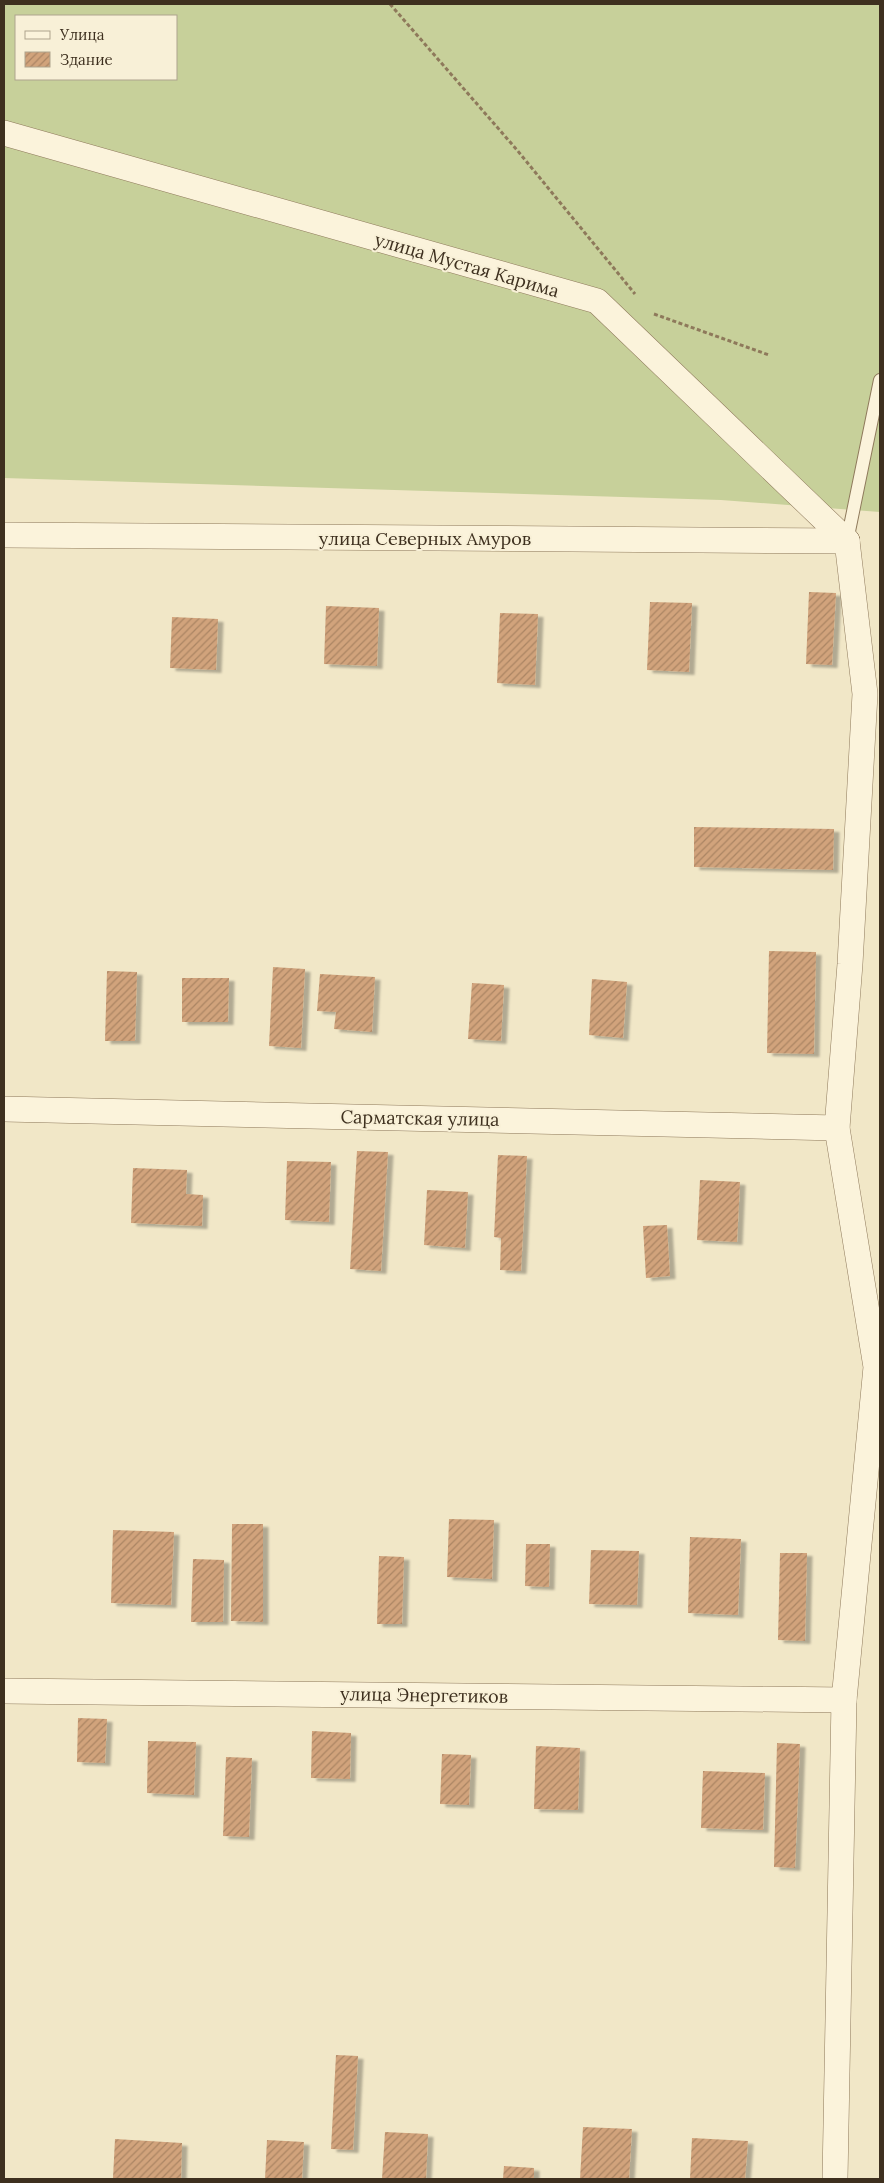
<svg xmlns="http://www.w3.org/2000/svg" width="884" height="2183" font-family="Lora,serif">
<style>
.grass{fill:#c7d09a;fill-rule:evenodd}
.building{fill:url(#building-hatch);filter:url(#shadow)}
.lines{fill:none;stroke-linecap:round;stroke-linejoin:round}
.service-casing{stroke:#8e795b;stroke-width:14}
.minor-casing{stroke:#8e795b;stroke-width:26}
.path{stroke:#8e795b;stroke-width:3;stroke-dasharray:4 2.5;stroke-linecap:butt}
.service{stroke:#fbf3db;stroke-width:12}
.minor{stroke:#fbf3db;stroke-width:25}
.labels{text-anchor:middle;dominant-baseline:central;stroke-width:4;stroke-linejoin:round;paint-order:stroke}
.street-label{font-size:18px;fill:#3e301f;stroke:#f8f0d7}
</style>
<defs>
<pattern id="building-hatch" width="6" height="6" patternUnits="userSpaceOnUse" patternTransform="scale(1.25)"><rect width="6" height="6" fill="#d1a37b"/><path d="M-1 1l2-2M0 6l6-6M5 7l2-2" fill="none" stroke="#ab8564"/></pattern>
<filter id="shadow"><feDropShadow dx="5.5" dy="3" stdDeviation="1" flood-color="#0004"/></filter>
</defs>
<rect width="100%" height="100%" fill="#f1e7c7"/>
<path class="grass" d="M4 4H880V512L721 500 4 478ZM16 16H176V79H16Z"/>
<g class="building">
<polygon points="809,592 836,593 832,665 806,664"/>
<polygon points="650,602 692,603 689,672 647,670"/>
<polygon points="326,606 379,608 377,666 324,664"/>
<polygon points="500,613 538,614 535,685 497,683"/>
<polygon points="172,617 218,619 216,670 170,668"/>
<polygon points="694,827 834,829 833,870 694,867"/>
<polygon points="769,951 816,952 814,1054 767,1053"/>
<polygon points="273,967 305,969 301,1048 269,1046"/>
<polygon points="107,971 137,972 135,1041 105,1041"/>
<polygon points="320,974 375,977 372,1032 334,1029 336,1012 317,1011"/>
<polygon points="182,978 229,978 228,1022 182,1022"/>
<polygon points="592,979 627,982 623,1038 589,1035"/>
<polygon points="472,983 504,985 501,1041 468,1039"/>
<polygon points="357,1151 388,1152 381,1271 350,1269"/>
<polygon points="498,1155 527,1156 521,1271 500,1270 501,1238 494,1237"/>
<polygon points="287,1161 331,1162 329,1222 285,1220"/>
<polygon points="133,1168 187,1170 186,1194 203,1195 202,1226 131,1223"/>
<polygon points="700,1180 740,1182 737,1242 697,1240"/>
<polygon points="427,1190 468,1192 465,1248 424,1245"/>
<polygon points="667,1225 670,1276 646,1278 643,1226"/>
<polygon points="449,1519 494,1520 492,1579 447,1577"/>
<polygon points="232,1524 263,1524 263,1622 231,1621"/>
<polygon points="113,1530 174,1532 171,1605 111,1603"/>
<polygon points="690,1537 741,1539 738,1615 688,1613"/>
<polygon points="526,1544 550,1544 549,1587 525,1586"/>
<polygon points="591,1550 639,1551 637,1605 589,1604"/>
<polygon points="780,1553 807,1553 805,1641 778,1640"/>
<polygon points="379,1556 404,1557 402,1624 377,1624"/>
<polygon points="193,1559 224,1560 223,1622 191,1622"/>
<polygon points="78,1718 107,1719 105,1763 77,1762"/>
<polygon points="312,1731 351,1733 350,1779 311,1778"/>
<polygon points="148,1741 196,1742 194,1795 147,1793"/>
<polygon points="777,1743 800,1744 795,1868 774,1867"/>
<polygon points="536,1746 580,1748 578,1810 534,1809"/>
<polygon points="442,1754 471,1755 469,1805 440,1804"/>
<polygon points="226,1757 252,1758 249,1837 223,1836"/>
<polygon points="703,1771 765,1773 763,1830 701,1828"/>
<polygon points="336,2055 358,2056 353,2150 331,2149"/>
<polygon points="583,2127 632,2129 629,2179 580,2179"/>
<polygon points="385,2132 428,2134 426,2179 382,2179"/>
<polygon points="692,2138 748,2141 745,2179 690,2179"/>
<polygon points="115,2139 182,2143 181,2179 113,2178"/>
<polygon points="267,2140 304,2142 302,2179 265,2179"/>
<polygon points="504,2166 534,2168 534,2179 503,2179"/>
</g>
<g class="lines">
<defs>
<polyline id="service" points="847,541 880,380"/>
<g id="minor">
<polyline points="4,133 597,301 847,541"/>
<polyline points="4,535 847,541"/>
<polyline points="4,1109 837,1128"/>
<polyline points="4,1691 844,1700"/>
<polyline points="835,2179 844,1700 876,1367 837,1128 850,964 865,694 847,541"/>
</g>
</defs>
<use href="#service" class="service-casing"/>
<use href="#minor" class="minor-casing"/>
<g class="path">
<polyline points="390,4 517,150 635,294"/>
<polyline points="654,314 769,355"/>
</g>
<use href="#service" class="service"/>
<use href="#minor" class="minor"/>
</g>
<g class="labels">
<g class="street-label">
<text transform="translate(467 265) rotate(16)">улица Мустая Карима</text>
<text x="425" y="538">улица Северных Амуров</text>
<text transform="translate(420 1118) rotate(1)">Сарматская улица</text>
<text transform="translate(424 1695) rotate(1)">улица Энергетиков</text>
</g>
</g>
<rect width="884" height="2183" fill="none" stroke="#3e301f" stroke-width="10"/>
<rect x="15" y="15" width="162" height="65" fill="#f8f0d7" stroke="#aea38d"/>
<rect x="25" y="31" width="25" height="8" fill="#fbf3db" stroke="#aea38d"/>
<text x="60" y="40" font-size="15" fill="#3e301f">Улица</text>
<rect x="25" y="52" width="25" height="15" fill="url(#building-hatch)" stroke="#aea38d"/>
<text x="60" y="65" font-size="15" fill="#3e301f">Здание</text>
</svg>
